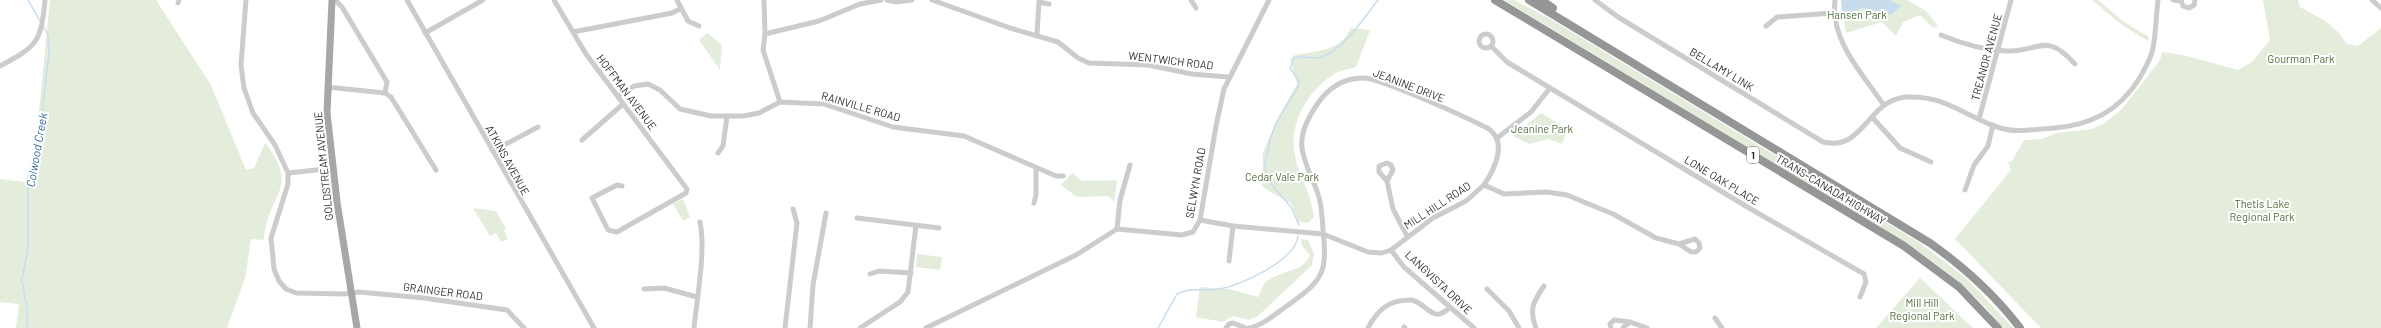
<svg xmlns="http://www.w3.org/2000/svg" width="2381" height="328" font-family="Barlow,sans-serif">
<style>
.green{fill:#e4eddc}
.water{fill:#c7ddee}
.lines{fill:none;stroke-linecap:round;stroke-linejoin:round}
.stream{stroke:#c7ddee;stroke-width:1.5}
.minor{stroke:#ccc;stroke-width:5}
.major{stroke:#a7a7a7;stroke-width:7}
.highway{stroke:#969696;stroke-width:8}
.labels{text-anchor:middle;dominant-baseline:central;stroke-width:4;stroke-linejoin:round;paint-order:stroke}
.shield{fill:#fff;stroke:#6d6d6d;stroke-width:1}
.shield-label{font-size:10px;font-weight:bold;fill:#2f2f2f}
.park-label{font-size:11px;fill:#506e39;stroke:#fff}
.street-label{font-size:11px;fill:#2f2f2f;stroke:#fff}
.water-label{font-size:12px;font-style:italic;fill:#376e97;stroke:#fff}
</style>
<rect width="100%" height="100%" fill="#fff"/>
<g class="green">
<path d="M50 0H156L211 85 246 170 254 168 265 143C302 189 266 195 264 240L251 239 245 279 227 328H16L19 304 0 302V179L32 183Z"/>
<path d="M1504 0H1514L1552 20 1920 243 1967 279 2013 328H2003C1976 293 1942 267 1906 243Z"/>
<polygon points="1844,0 1907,0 1926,11 1938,26 1933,28 1920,15 1903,22 1896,36 1882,22 1846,33 1843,15"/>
<polygon points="2092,0 2098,0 2124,22 2149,37 2148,41 2122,25"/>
<polygon points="2263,0 2298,0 2300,7 2325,21 2338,32 2347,44 2358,46 2381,28 2381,328 2041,328 1957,241 1954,240 2011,170 2008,162 2012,161 2024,140 2042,139 2057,133 2092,129 2105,123 2122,109 2160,60 2162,52 2183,55 2238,70 2252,62 2270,40"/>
<path d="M1351 28 1370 30 1356 67C1350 69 1342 70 1336 73 1307 90 1288 125 1295 156 1300 179 1311 192 1314 217L1308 223 1298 222 1291 203 1273 194 1262 186 1263 153 1276 122 1297 84 1290 59 1295 55C1317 51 1341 51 1351 28Z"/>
<polygon points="707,33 722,45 720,70 699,40"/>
<polygon points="1541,113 1568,129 1562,144 1549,139 1529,144 1513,136"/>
<polygon points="1072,173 1082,181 1117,180 1114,202 1109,196 1077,197 1061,185"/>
<polygon points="683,199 690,217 683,221 673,204"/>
<polygon points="473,208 496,211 506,229 504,230 508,239 501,242 496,233 490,236"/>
<polygon points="1301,239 1308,240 1314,254 1312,265 1258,316 1249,320 1233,316 1223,322 1196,317 1200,287 1229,289 1258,297 1265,282 1276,276 1300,267 1307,261 1310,255 1302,246"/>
<polygon points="917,254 942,257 940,270 916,267"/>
<polygon points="1920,278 1973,328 1876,328"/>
</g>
<polygon class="water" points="1841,0 1890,0 1901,6 1890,15 1879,14 1862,8 1845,16 1842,15"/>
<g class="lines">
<g class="stream">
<polyline points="28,0 40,21"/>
<path d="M1299 225 1291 207 1266 178 1265 164 1270 139 1276 123 1299 85V81L1290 68 1294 58C1304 55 1312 60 1322 57 1345 48 1363 19 1378 0"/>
<polyline points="27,328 27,310 22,280 28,247 28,178 40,128 49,53 48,35 43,26"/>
<path d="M1158 328 1177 294C1191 286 1204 292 1219 289 1240 286 1296 260 1298 236"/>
</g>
<g class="minor">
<polyline points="246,0 241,65 244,88 253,113 275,145 288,173 288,184 271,238 274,269 279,281 286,289 296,293 344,294 359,292 424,298 507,310 524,328"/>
<polyline points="335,0 342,7 387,82 385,93"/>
<polyline points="407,0 594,328"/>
<polyline points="554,0 586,54 687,189 686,193 617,232 608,230 592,198 617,185 622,186"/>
<polyline points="677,0 688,21 699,26"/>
<polyline points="764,0 765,34"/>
<polyline points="887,0 896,2 912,0"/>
<polyline points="932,0 1010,28 1058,42 1078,58 1089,63 1148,65 1192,74 1228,77"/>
<polyline points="1191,0 1196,8"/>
<path d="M1595 0 1618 17 1823 142C1864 152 1867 100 1906 97 1948 95 1964 117 2000 128 2017 133 2036 129 2054 128 2091 125 2119 111 2139 79 2145 69 2151 59 2153 48 2156 33 2156 16 2158 0"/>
<path d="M1835 0C1830 40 1862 73 1883 104"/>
<polyline points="2173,0 2181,1"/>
<polyline points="2181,0 2183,6 2189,8 2194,5 2195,0"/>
<polyline points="2372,0 2381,8"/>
<polyline points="178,3 179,0"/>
<polyline points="1766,26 1777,17 1833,13"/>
<polyline points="573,32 672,13 680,9"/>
<polyline points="425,33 483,0"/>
<circle cx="1486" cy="41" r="7"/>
<polyline points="1037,35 1039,2 1049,4"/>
<path d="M1941 35C1960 43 1985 50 2006 51 2040 52 2045 31 2075 64"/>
<polyline points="1491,46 1507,62 1749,208 1864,274 1866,282 1860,297"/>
<path d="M0 66C37 46 41 43 45 0"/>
<polyline points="327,87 385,93"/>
<polyline points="385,93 391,97 436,170"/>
<polyline points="618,96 634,86 648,84 660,90 680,109 711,116 743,116 759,113 780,102 824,104 893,127 964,136 1056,176 1063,176"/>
<polyline points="780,102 763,50 765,34 819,21 860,4 881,0"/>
<polyline points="1872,117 1900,148 1931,162"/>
<polyline points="1979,119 2011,0"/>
<polyline points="1497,138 1531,112 1550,88"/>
<polyline points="582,140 623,104"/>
<polyline points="493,151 538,127"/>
<polyline points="718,153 723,146 727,116"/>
<polyline points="288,173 326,169"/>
<polyline points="1387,181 1379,172 1379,166 1387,163 1391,165 1393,170 1387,181 1393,209 1407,236"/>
<polyline points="1965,190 1974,165 1988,146 1993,125"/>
<polyline points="1034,203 1036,195 1036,168"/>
<polyline points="857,218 939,228"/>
<polyline points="1200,220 1233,226 1323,234 1368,252 1382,253 1391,250 1433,218 1466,201 1484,185 1504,194 1547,192 1567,195 1613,214 1656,238 1679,244 1691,252 1696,252 1700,248 1699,243 1695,239 1679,244"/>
<polyline points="1117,229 1120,200 1130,165"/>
<polyline points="1391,250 1404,267 1474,328"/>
<polyline points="1229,261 1233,226"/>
<polyline points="870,274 879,271 911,273"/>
<polyline points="644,289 664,288 697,297"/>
<polyline points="1487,289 1509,311 1519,328"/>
<polyline points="1715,318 1722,328"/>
<polyline points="1630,322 1647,328"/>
<polyline points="1404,327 1405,328"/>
<path d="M694 328C697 298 706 250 700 222"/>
<polyline points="785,328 797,223 793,209"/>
<polyline points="810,328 813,285 826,213"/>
<polyline points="860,328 900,302 908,292 916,225"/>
<polyline points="926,328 1076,255 1117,229 1182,235 1193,232 1200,220 1216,126 1224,89 1269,0"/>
<polyline points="1226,328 1229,324 1233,323 1246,328"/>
<path d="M1250 328C1265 324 1278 312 1291 303 1325 279 1327 270 1323 229 1322 217 1322 205 1318 194 1313 179 1304 164 1302 148 1300 133 1308 118 1316 106 1327 89 1342 78 1363 78 1381 78 1470 119 1489 129 1508 143 1494 170 1484 185"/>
<path d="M1368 328C1378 309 1390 299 1412 300 1428 304 1433 325 1450 307"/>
<path d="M1536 328C1529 309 1533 302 1544 286"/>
<polyline points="1611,328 1610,324 1614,320 1630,322 1623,328"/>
</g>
<polyline class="major" points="332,0 327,113 337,202 357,328"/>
<g class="highway">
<polyline points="1495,0 1904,246 1959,287 1998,328"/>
<path d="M1529 0 1930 243C1964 267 1995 295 2020 328"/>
<polyline points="1541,0 1553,8"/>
</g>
</g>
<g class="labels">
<rect class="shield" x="1747" y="147" width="12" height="16" rx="3"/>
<g class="shield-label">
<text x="1753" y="155">1</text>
</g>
<g class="park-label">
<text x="1857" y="14">Hansen Park</text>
<text x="2301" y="58">Gourman Park</text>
<text x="1542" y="128">Jeanine Park</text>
<text x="1282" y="176">Cedar Vale Park</text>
<text x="2262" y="203">Thetis Lake<tspan x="2262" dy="13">Regional Park</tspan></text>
<text x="1922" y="302">Mill Hill<tspan x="1922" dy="13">Regional Park</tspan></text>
</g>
<g class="street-label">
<text transform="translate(1986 57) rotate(-75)">TREANOR AVENUE</text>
<text transform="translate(1171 60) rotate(7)">WENTWICH ROAD</text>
<text transform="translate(1722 69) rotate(31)">BELLAMY LINK</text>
<text transform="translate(1409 85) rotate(21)">JEANINE DRIVE</text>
<text transform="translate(627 92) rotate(53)">HOFFMAN AVENUE</text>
<text transform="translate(861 106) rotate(16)">RAINVILLE ROAD</text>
<text transform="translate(508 160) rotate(61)">ATKINS AVENUE</text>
<text transform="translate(323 166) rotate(-96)">GOLDSTREAM AVENUE</text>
<text transform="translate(1722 180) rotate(31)">LONE OAK PLACE</text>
<text transform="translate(1195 183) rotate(-80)">SELWYN ROAD</text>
<text transform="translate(1831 189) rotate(31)">TRANS-CANADA HIGHWAY</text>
<text transform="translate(1437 205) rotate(-33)">MILL HILL ROAD</text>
<text transform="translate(1439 282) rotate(43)">LANGVISTA DRIVE</text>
<text transform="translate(443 291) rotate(7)">GRAINGER ROAD</text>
</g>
<g class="water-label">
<text transform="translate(36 150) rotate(-80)">Colwood Creek</text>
</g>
</g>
</svg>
